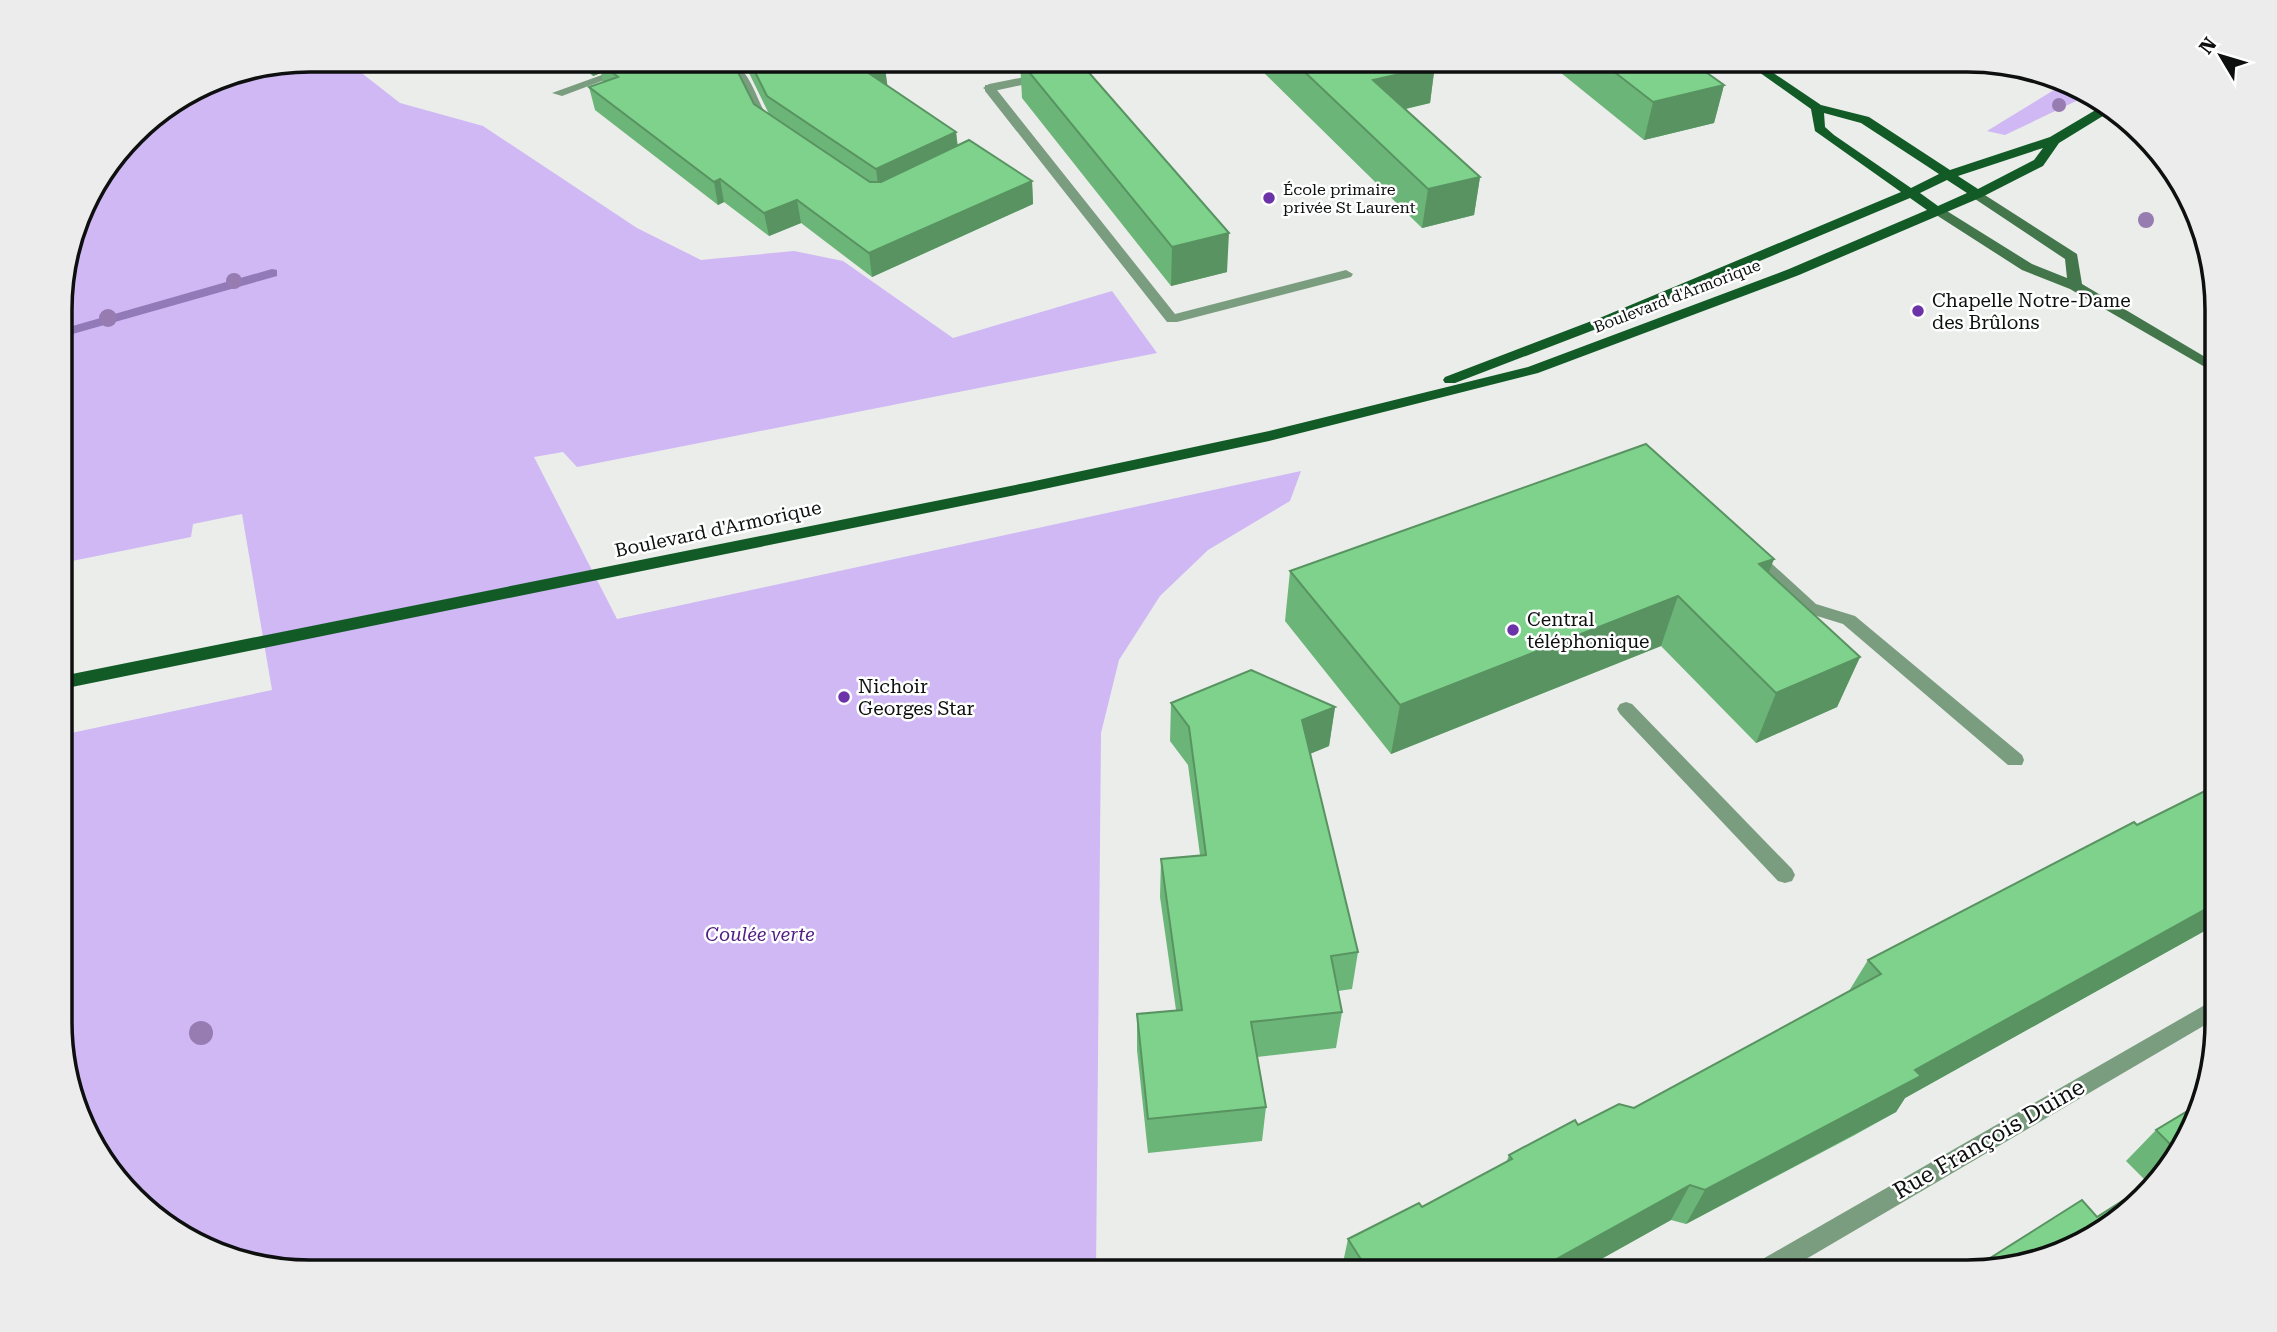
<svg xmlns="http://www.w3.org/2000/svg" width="2277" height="1332" font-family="'Roboto Serif',serif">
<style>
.green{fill:#cfb8f4}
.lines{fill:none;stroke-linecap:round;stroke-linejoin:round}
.stream{fill:#9279b7;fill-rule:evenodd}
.service{fill:#7b9d7f;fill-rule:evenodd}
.minor{fill:#7b9d7f;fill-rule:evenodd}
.secondary{fill:#43774b;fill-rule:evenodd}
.primary{fill:#125b26;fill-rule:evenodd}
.tree{fill:#977cb2}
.wall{fill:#6cb578;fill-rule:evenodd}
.shaded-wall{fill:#589361}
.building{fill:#7ed28b;stroke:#589361;stroke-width:2}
.poi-dot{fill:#6c32a8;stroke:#fff;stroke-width:2.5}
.labels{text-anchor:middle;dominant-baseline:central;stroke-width:5;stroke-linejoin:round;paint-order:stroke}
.far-poi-label{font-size:16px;fill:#0e0f0f;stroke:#fff;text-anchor:start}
.far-street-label{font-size:16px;fill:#0e0f0f;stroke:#fff}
.poi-label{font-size:19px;fill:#0e0f0f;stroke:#fff;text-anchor:start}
.street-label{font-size:19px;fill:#0e0f0f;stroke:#fff}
.park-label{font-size:19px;font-style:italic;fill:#532085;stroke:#fff}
.near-street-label{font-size:23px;fill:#0e0f0f;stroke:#fff}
.rim{fill:none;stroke:#0e0f0f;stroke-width:3.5}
</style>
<rect width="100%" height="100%" fill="#eaedea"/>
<g class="green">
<polygon points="309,60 345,60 400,103 483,126 637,228 701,260 794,251 843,261 953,338 1112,291 1157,353 577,467 563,452 534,457 617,619 1301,471 1290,501 1208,550 1160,596 1119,660 1101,733 1096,1272 309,1272 184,1239 101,1161 62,1055 62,735 272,690 242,514 193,524 191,537 62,563 62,277 85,199 144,122 214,78"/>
<polygon points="2062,85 2093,93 2005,135 1987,131"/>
</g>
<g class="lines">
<polygon class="stream" points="272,269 277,270 277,276 62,337 62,329"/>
<g class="service">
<polygon points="985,85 993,85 1175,314 1346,270 1353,274 1351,277 1177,322 1167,322 985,91"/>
<polygon points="1753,550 1759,552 1816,604 1855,616 2022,755 2024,760 2022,765 2008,765 1843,624 1804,612 1747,560 1745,556 1747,552"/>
<polygon points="1626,702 1632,704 1792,869 1795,875 1792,881 1785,883 1778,881 1620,714 1617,709 1620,704"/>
</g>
<g class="minor">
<path d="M717 60C753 59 754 104 773 124L771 127 760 125 738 79 717 64Z"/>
<polygon points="1111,60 1131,60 1125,63 989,92 983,88 989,84"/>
<polygon points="621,68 631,70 562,96 552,93"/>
<polygon points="2217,998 2217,1018 1784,1272 1750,1272 1754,1264"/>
</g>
<polygon class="secondary" points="1977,190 2077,254 2082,284 2217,364 2217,374 2070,289 2022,270 1930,211 1932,208 1942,208 2032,264 2067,278 2065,259 1972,197 1971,194"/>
<path class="primary" d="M1742 60H1754L1821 105 1869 117 1950 170 2050 137 2104 105 2111 111 2059 143 2043 166 1982 197 1799 275 1538 373 1269 441 1030 492 62 689V676L1030 482 1269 431 1528 367 1789 269 1927 210 1910 198 1612 323 1455 383H1445L1443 380 1445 377 1602 317 1901 192 1815 131 1811 109ZM1824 113 1861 123 1939 174 1911 188 1834 135 1825 127ZM2043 148 2034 160 1978 189 1958 176ZM1947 180 1967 193 1938 206 1920 193Z"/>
</g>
<g class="tree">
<circle cx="2059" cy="105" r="7"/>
<circle cx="2146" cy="220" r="8"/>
<circle cx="234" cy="281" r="8"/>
<circle cx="108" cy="318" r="9"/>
<circle cx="201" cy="1033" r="12"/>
</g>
<g class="wall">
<path d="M572 60H871L885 68 887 85 956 132 958 146 1032 181 1033 204 872 277 801 223 769 236 724 202 718 205 595 110 589 87 603 82 601 73 593 76ZM734 62 749 73 769 114 754 104Z"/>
<polygon points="1255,60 1486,60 1434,72 1430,103 1406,109 1480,177 1474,215 1422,228 1254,63"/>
<polygon points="1545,60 1689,60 1724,85 1714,123 1644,140"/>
<polygon points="1020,61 1227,272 1171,286 1022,98"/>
<polygon points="1290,571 1769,573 1860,657 1837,707 1756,743 1661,646 1391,754 1285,621"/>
<polygon points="1171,703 1335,707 1329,746 1310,754 1358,952 1352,989 1338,991 1342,1012 1336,1048 1257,1057 1266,1107 1262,1141 1148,1153 1137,1050 1137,1014 1176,1010 1160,897 1161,859 1200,855 1188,765 1170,741"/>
<polygon points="2217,788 2217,924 1905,1098 1896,1112 1853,1136 1686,1224 1671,1220 1578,1272 1341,1272 1348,1239 1422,1207 1506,1163 1509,1155 1578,1125 1634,1108 1849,991 1868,960 2137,825"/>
<polygon points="2156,1130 2184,1148 2148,1183 2126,1161"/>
</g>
<g class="shaded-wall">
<polygon points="589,60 639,60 598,61 601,73 593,76"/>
<polygon points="1405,60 1486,60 1434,72 1430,103 1369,117 1373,80"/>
<polygon points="885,68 888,90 870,74"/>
<polygon points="1724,85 1714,123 1644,140 1653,102"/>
<polygon points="956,132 958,155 879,192 876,169"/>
<polygon points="1480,177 1474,215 1422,228 1428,189"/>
<polygon points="720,179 724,202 718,205 714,182"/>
<polygon points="1032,181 1033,204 872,277 869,253"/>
<polygon points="797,200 801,223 769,236 764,213"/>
<polygon points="1229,233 1227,272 1171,286 1172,247"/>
<polygon points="1774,559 1755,609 1759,564"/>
<polygon points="1678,596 1661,646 1391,754 1400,705"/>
<polygon points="1860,657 1837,707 1756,743 1776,693"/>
<polygon points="1335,707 1329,746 1297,759 1302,720"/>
<polygon points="2217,903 2217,924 1905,1098 1896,1112 1686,1224 1705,1190 1915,1070"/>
<polygon points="1690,1185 1671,1220 1578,1272 1533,1272"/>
</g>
<g class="building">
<polygon points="603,60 732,60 754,104 870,182 881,182 969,140 1032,181 869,253 797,200 764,213 720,179 714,182 589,87 618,77 598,61"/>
<polygon points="749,60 871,60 885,68 870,74 956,132 876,169 767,96"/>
<polygon points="1027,60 1078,60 1229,233 1172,247 1020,61"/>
<polygon points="1292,60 1428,60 1435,66 1373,80 1480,177 1428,189"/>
<polygon points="1599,60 1689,60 1724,85 1653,102"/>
<polygon points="1646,444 1774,559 1759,564 1860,657 1776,693 1678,596 1400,705 1290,571"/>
<polygon points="1251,670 1335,707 1302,720 1358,952 1331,956 1342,1012 1251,1022 1266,1107 1148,1119 1137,1014 1182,1010 1161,859 1206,855 1189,727 1171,703"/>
<polygon points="2215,786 2217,788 2217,903 1915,1070 1921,1076 1705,1190 1690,1185 1533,1272 1369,1272 1348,1239 1419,1203 1422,1207 1512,1159 1509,1155 1575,1120 1578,1125 1619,1104 1634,1108 1881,974 1868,960 2134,822 2137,825"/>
<polygon points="2196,1106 2184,1148 2179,1153 2156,1130"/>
<polygon points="2144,1187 2093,1239 1984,1272 1968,1272 2082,1200 2097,1217"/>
</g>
<g class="poi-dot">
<circle cx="1269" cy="198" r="7"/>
<circle cx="1918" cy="311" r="7"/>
<circle cx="1513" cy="630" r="7"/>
<circle cx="844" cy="697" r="7"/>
</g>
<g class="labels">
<g class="far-poi-label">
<text x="1283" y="189">École primaire<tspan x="1283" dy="18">privée St Laurent</tspan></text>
</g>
<g class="far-street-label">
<text transform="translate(1677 296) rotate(-21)">Boulevard d'Armorique</text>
</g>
<g class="poi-label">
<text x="1932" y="300">Chapelle Notre-Dame<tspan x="1932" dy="22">des Brûlons</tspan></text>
<text x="1527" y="619">Central<tspan x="1527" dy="22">téléphonique</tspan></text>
<text x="858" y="686">Nichoir<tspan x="858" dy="22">Georges Star</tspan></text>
</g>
<g class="street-label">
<text transform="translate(718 529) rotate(-12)">Boulevard d'Armorique</text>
</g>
<g class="park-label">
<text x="760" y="934">Coulée verte</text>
</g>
<g class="near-street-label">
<text transform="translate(1989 1139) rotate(-30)">Rue François Duine</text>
</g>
</g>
<path d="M0 0H2277V1332H0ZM310 72H1967A238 238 0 0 1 2205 310V1022A238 238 0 0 1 1967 1260H310A238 238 0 0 1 72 1022V310A238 238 0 0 1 310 72Z" fill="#ececec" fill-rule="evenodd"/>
<path class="rim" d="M310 72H1967A238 238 0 0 1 2205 310V1022A238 238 0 0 1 1967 1260H310A238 238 0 0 1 72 1022V310A238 238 0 0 1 310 72Z"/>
<g transform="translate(2221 56) rotate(308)" stroke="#ffffff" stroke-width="5" paint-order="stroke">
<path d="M0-5L12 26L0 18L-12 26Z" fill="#0e0f0f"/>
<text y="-10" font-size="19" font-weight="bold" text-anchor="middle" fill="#0e0f0f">N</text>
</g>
</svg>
